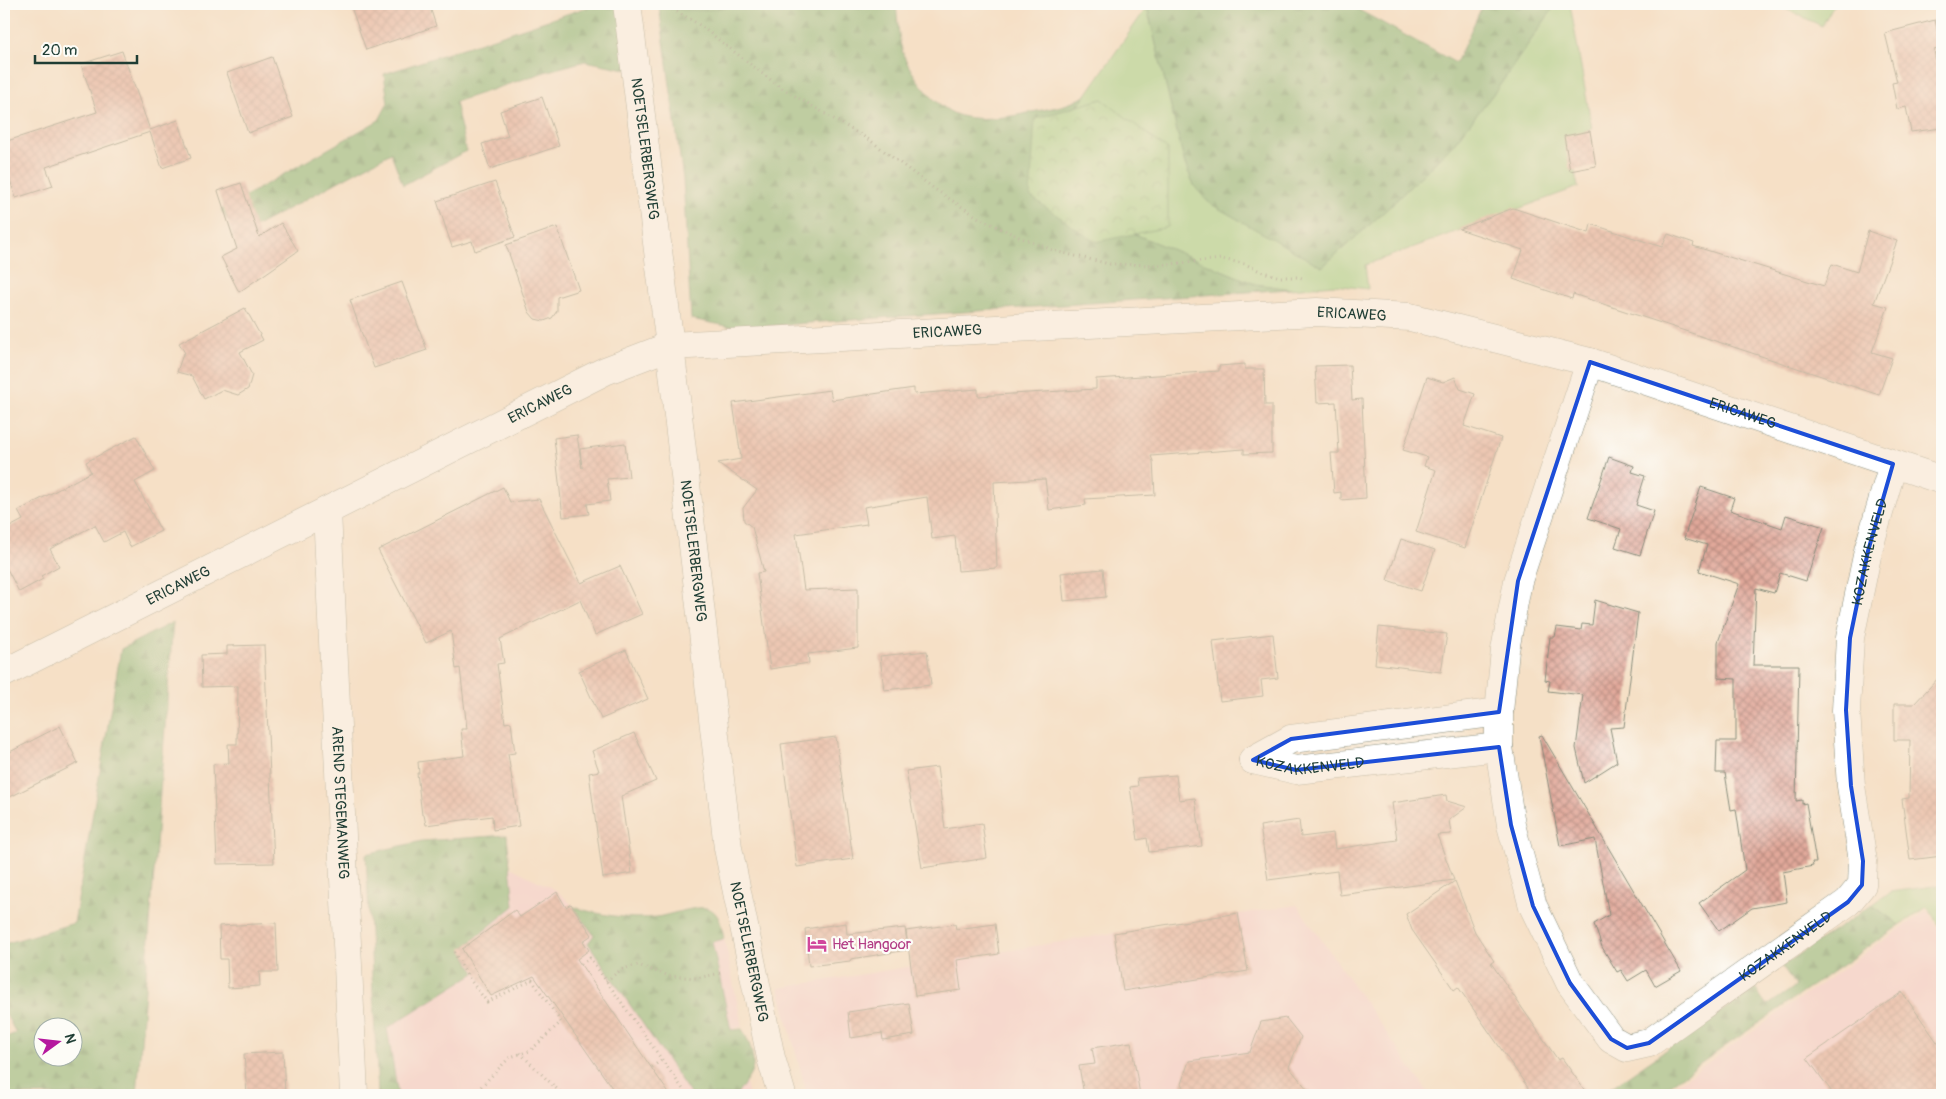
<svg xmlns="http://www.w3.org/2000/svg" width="1946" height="1099" font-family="Pangolin,sans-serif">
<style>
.built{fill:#f7cfd4}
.grass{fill:#9ad386;stroke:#5c885d}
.forest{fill:url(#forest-firs);stroke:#4d7954;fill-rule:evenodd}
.park{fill:url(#park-crowns);stroke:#5c885d}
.building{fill:url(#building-cross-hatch)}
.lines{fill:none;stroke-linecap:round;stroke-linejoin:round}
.minor-casing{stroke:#8a8e7d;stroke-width:29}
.path{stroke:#8a8e7d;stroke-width:3;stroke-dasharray:1 4;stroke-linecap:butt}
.minor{stroke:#fff;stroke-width:28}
.marked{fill:none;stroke:#1d4ed8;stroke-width:4;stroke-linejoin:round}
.labels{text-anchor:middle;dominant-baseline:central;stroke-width:4.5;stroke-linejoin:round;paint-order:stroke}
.street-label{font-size:15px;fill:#1f3d34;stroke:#fdfcf7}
.hotel-label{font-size:15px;fill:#b23c85;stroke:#fdfcf7;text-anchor:start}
</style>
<defs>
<pattern id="forest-firs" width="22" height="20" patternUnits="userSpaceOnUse" patternTransform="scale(1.25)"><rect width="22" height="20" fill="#7bb573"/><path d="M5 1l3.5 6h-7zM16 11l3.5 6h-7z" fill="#64945f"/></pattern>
<pattern id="park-crowns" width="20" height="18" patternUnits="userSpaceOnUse" patternTransform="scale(1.25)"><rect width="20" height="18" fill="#9ad386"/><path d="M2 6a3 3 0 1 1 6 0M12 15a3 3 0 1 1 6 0" fill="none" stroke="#7dac6e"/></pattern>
<pattern id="building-cross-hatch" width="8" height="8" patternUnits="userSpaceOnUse" patternTransform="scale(1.25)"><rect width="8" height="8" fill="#e1a89a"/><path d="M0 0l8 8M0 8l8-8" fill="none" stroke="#b68a7e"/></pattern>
</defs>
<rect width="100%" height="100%" fill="#fdfcf7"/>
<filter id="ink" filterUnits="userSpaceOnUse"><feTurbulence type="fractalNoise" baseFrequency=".02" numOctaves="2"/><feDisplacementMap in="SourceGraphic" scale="10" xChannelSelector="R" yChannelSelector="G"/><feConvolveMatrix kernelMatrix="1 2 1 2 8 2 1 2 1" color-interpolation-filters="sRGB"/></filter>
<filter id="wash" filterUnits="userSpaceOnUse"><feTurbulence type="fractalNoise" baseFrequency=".0096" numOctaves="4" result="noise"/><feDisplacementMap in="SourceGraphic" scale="20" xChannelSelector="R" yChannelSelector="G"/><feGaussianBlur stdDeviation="1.12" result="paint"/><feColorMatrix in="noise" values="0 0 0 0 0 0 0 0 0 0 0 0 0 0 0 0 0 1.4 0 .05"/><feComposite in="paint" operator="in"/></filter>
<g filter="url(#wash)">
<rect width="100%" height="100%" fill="#f5e0c6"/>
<g class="built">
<polygon points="464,844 556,890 604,934 722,928 742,1026 731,1030 749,1095 390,1095 381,904"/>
<polygon points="1297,905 1430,1095 807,1095 779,988 1114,933"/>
<polygon points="1927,910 1942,933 1942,1095 1661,1095"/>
</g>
<g class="grass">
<path d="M659 4H726C711 14 677 10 659 6Z"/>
<polygon points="1556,4 1570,4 1592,129 1568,138 1578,187 1365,265 1368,289 1334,285 1290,289 1255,284 1120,228 1035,168 1147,7 1185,164 1195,187 1322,267 1386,210 1451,147 1497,89"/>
<polygon points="1775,4 1834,4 1822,26"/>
<polygon points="1942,885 1942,929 1927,907 1900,925 1872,905 1890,892"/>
</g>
<g class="forest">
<polygon points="597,4 621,4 631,70 585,61 548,71 455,102 466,151 403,185 391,153 238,236 221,210 379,120 388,103 384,74"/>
<path d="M726 4H896C898 20 898 41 904 56 912 76 934 104 953 113 973 123 1011 117 1032 112 1051 108 1070 106 1086 95L1035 168 1120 228 1255 284 1290 289 737 328 691 319 683 179 659 6C677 10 711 14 726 4Z"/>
<polygon points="1149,4 1348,4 1456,63 1483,4 1556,4 1497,89 1451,147 1386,210 1322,267 1209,203 1195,187 1185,164 1147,7"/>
<path d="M173 622 137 1095H4V1038L16 1033 4 1011V944L74 923 121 649ZM72 1026V1056H42V1026Z"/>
<polygon points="507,835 514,906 462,949 475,973 387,1028 398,1095 378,1095 366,854 422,841"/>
<polygon points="1872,905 1900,925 1655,1095 1600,1095 1755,988 1767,1006 1796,986 1782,966"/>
<path d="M573 907C601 915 628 920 657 917 669 915 695 906 706 908 720 910 722 928 724 939L712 942 731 1030 742 1029C749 1041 756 1058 752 1071 749 1079 741 1088 737 1095H691L588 943 594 935Z"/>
</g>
<polygon class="park" points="1102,99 1168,150 1168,227 1095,242 1030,196 1035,119"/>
<g id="blocks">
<g class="building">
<polygon points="350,4 429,4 436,26 366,50"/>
<polygon points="1935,20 1941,48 1934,50 1942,97 1942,128 1911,132 1906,107 1897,109 1892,83 1897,82 1885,33"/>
<polygon points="122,51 150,130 178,120 191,158 162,168 150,132 46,167 53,186 16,198 9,177 4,179 4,142 97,112 81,64"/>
<polygon points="272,57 293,117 248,133 227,73"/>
<polygon points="542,97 559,146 490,169 482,144 508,136 500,111"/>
<polygon points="1590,131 1596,166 1570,171 1564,136"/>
<polygon points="495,182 515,237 475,251 472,241 452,247 437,201"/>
<polygon points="241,183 259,237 281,223 298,251 239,292 221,257 237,249 218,191"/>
<polygon points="1513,208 1589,233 1591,224 1662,247 1668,234 1694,243 1693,246 1824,286 1832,264 1857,272 1868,231 1897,241 1874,303 1888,307 1872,352 1892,358 1879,395 1573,294 1572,299 1513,279 1523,250 1459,229"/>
<polygon points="557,227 579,290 557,297 557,311 552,318 544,321 535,319 529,312 506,245"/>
<polygon points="402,282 427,350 374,368 350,300"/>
<polygon points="245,308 263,340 240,352 252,375 248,389 238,395 222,390 204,399 192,376 177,372 183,354 185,353 179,343"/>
<polygon points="1245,364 1245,369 1264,369 1265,405 1272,405 1272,453 1244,454 1244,449 1151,456 1153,461 1155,495 1085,499 1086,505 1049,510 1045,479 994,482 997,568 958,571 955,536 932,539 927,497 864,507 867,524 796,534 804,590 858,588 858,648 808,654 809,663 770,669 757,573 764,572 752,527 744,521 743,508 757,490 718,463 741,459 741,458 733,403 830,390 832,400 914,388 914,394 978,389 978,396 1096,389 1096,379 1219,371 1219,366"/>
<polygon points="1350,365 1352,400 1362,399 1366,498 1341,500 1341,492 1334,493 1331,453 1339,453 1336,402 1317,403 1315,366"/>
<polygon points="1427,377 1443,382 1455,377 1460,389 1475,394 1464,426 1501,438 1465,548 1416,532 1436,470 1424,466 1427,457 1403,450"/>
<polygon points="577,435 582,468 580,449 625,443 629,477 607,479 610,501 587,504 589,514 563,517 554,438"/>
<polygon points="136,436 155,471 135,482 161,531 130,547 123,532 104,542 95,525 50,549 59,566 41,576 43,579 19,592 4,563 4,530 23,520 18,511 91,472 86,462"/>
<polygon points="1609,457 1634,466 1632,472 1645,476 1636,505 1654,511 1640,555 1615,547 1621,529 1588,518"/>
<polygon points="503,487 510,502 539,499 581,583 620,566 642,614 595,635 580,600 500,639 504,663 497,664 505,723 511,722 515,753 508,754 519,826 493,830 492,816 426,825 424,815 422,815 417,773 419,773 418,762 464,756 461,729 467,729 460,668 456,669 451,631 426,643 378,550"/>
<polygon points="1701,487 1734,498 1730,510 1782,528 1786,515 1824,527 1806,581 1780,573 1774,593 1756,588 1753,665 1799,665 1796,801 1802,800 1802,804 1806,803 1816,862 1812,862 1813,866 1783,872 1787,902 1752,908 1719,931 1699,903 1745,870 1736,809 1731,810 1725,773 1716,773 1717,741 1736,741 1736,679 1718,678 1718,642 1739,584 1699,571 1707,545 1684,538"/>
<polygon points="1401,539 1435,550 1421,591 1387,580"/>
<polygon points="1103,569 1106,597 1064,601 1061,573"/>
<polygon points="1595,600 1638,613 1624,727 1610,728 1617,762 1584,783 1576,748 1583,695 1548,691 1550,681 1545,680 1550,637 1555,637 1557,627 1581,630 1582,624 1592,625"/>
<polygon points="1379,627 1447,634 1441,672 1375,664"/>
<polygon points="1273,634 1278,678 1261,680 1263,696 1220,701 1213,641"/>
<polygon points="264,645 274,863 217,864 213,764 229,763 228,744 237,744 238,686 202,687 201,655 227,654 227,646"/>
<polygon points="626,650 648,699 601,719 579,671"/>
<polygon points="927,651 931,685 884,690 880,656"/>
<polygon points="1942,674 1942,856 1910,860 1902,799 1909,798 1910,740 1894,740 1894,704 1914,704"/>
<polygon points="60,726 78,763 4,800 4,755"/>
<polygon points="634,733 656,781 621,796 632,873 603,878 589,773 599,771 592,751"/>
<polygon points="1542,735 1681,971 1655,986 1646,970 1628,981 1621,970 1617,972 1602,947 1594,924 1609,915 1595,839 1560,846 1539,736"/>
<polygon points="836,737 853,859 797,867 781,744"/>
<polygon points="937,767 945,829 982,823 987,858 922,868 906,771"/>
<polygon points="1176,775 1179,800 1195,798 1202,846 1149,852 1147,838 1138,840 1130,787 1138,786 1137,778"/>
<polygon points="1446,795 1447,801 1467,807 1449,820 1451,834 1437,835 1454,880 1340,895 1337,871 1268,880 1260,826 1299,820 1301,837 1333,833 1335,849 1397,840 1392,803"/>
<polygon points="1455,881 1475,932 1494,961 1491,963 1558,1060 1562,1058 1588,1095 1533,1095 1458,987 1454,990 1412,930 1406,914"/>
<polygon points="557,892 566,907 571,904 592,935 583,941 589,950 577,959 670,1095 617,1095 534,976 491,996 462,949 515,910 520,917"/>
<polygon points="1238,913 1248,971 1123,991 1114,933"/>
<polygon points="276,923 278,972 259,972 260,986 228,988 227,959 220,959 219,926"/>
<polygon points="846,923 847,934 905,928 908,950 851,959 850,961 809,966 805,929"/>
<polygon points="955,924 956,929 995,924 999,954 957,960 961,990 915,996 906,931"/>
<polygon points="1902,992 1942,1049 1942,1095 1834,1095 1807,1058"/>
<polygon points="909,1003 914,1035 883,1040 882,1033 851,1038 848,1012"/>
<polygon points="1286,1018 1301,1037 1289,1067 1312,1095 1190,1095 1181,1084 1189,1061 1250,1052 1261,1022"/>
<polygon points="1131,1042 1140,1095 1084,1095 1079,1066 1095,1064 1092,1048"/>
<polygon points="283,1052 285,1095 247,1095 244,1054"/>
</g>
</g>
</g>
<g filter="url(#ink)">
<use href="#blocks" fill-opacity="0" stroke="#8a8e7d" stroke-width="1"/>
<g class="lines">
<defs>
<g id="minor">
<path id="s1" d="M627 4 670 346 728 848 771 1058 782 1095"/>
<path id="s2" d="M1590 362 1518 581 1505 650 1499 712V747L1511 825 1533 906 1570 983 1611 1039 1627 1048 1649 1043 1848 902 1862 885 1863 861 1851 786 1846 710 1850 638 1868 551 1893 464"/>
<path id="s3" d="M327 511 354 1095"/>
<path id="s4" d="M4 673 605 371 670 346 1317 312 1410 317 1590 362 1942 480"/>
<polyline points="1253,760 1291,739 1499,712"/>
<path id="s5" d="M1253 760 1296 770 1499 747"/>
</g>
</defs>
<use href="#minor" class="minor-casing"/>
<g class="path">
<polyline points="664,4 698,24 780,87 871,141 936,190 979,218 1019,237 1058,252 1110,264 1160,265 1222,259 1245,264 1260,271 1280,277 1299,277 1305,279"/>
<polyline points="454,952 468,977 487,1002 532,980 561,1022 530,1051 510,1057 473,1095"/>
<polyline points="581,964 590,958 687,1095"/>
<polyline points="606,981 622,969 638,965 669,976 697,978 721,973"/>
<polyline points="520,1053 563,1095"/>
<polyline points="652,1067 662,1060"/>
</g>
<use href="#minor" class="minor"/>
</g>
</g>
<path d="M0 0H1946V1099H0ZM1590 362 1893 464 1868 551 1850 638 1846 710 1851 786 1863 861 1862 885 1848 902 1649 1043 1627 1048 1611 1039 1570 983 1533 906 1511 825 1499 747 1296 770 1253 760 1291 739 1499 712 1518 581Z" fill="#f5e0c6" fill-opacity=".55" fill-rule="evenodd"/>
<path class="marked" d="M1590 362 1893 464 1868 551 1850 638 1846 710 1851 786 1863 861 1862 885 1848 902 1649 1043 1627 1048 1611 1039 1570 983 1533 906 1511 825 1499 747 1296 770 1253 760 1291 739 1499 712 1518 581Z"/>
<defs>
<symbol id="hotel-bare" viewBox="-9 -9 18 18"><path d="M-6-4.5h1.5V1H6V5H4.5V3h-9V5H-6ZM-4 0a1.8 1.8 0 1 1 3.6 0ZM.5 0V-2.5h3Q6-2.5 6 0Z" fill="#d1479c" stroke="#fdfcf7" stroke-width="2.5" paint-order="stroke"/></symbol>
</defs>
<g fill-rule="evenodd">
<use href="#hotel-bare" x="803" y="930" width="28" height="28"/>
</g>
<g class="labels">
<g class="street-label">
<text stroke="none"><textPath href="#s1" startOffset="146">NOETSELERBERGWEG</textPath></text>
<text stroke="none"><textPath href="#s4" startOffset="1425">ERICAWEG</textPath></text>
<text stroke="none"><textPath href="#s4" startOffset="1020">ERICAWEG</textPath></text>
<text stroke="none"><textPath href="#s4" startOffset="600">ERICAWEG</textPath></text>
<text stroke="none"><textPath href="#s4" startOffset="1830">ERICAWEG</textPath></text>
<text stroke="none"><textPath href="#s1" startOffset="551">NOETSELERBERGWEG</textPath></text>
<text stroke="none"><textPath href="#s2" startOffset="1359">KOZAKKENVELD</textPath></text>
<text stroke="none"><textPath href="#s4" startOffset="195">ERICAWEG</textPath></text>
<text stroke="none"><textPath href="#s5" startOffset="58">KOZAKKENVELD</textPath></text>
<text stroke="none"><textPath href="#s3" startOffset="292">AREND STEGEMANWEG</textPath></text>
<text stroke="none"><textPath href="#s2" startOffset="924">KOZAKKENVELD</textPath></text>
<text stroke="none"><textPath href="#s1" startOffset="956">NOETSELERBERGWEG</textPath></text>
</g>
<g class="hotel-label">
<text x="832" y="944">Het Hangoor</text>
</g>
</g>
<rect width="1946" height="1099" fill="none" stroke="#fdfcf7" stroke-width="20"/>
<g transform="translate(58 1042) rotate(75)"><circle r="24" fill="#fdfcf7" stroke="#a4b0a9"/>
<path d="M0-4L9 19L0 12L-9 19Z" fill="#b5179e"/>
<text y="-8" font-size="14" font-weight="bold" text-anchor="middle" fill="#1f3d34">N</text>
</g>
<path d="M35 55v8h102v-8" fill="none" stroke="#1f3d34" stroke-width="2.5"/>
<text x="42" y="55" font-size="15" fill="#1f3d34" stroke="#fdfcf7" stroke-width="4" paint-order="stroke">20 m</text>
</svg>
